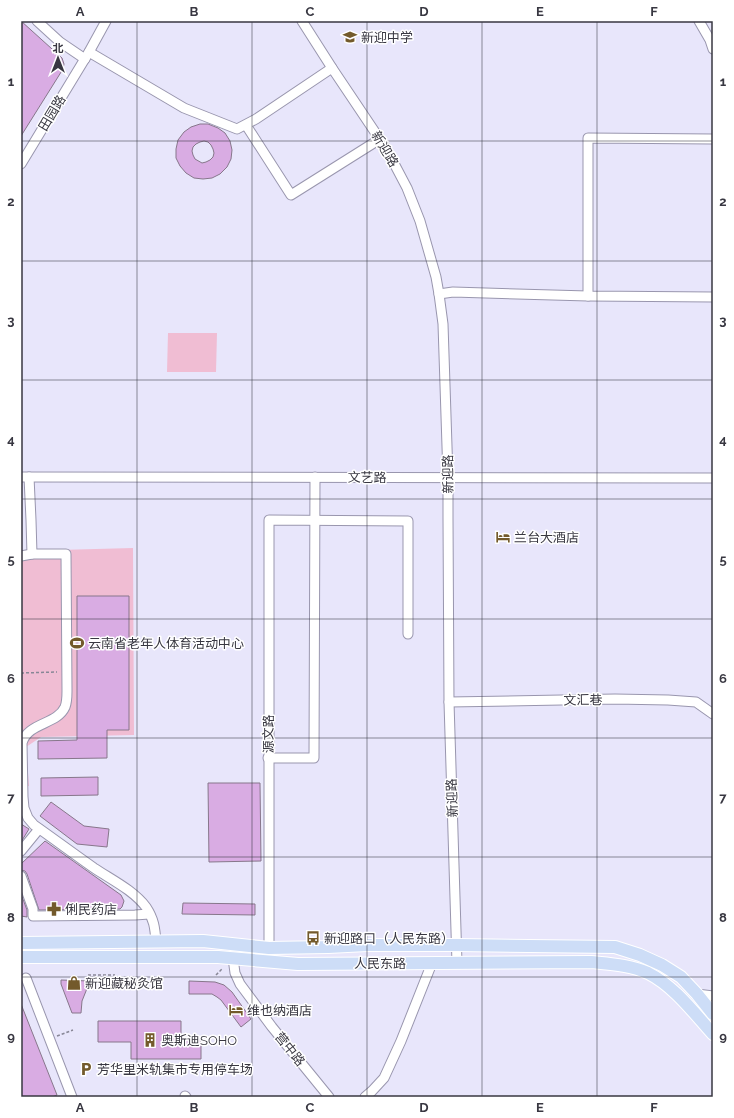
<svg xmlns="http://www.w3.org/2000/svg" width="734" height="1118" font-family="Raleway,'Noto Sans SC',sans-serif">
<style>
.green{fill:#f0bdd3}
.building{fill:#d9ace3;stroke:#87778b;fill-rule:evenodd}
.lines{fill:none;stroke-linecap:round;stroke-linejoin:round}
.minor-casing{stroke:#9996ae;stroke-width:11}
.major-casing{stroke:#fff;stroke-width:14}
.path{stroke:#888796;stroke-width:1.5;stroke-dasharray:3 2;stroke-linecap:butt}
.minor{stroke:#fff;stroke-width:9}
.major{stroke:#cdddf7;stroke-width:12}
.grid{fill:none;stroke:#383741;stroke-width:1;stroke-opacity:0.55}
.labels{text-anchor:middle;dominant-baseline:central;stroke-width:3;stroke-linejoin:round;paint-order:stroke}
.poi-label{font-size:13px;fill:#383741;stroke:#fff;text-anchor:start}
.street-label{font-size:13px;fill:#383741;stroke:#fff}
.neatline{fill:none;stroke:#383741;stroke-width:1.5}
.grid-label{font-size:13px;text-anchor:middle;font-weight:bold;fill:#383741}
</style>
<rect width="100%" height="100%" fill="#e8e6fb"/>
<g class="green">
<polygon points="168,333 217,333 216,372 167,372"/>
<polygon points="133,548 134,735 41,737 26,747 29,786 21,787 21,551"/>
</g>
<g class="building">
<polygon points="21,21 62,58 64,64 63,69 21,136"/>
<path d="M200 124H208L218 128 225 133 230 141 232 150 231 159 227 167 220 174 212 178 203 179 194 178 186 173 180 166 176 158V149L178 140 184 132 191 127ZM204 141 208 142 211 145 213 149 214 153 213 157 210 160 206 162 202 163 195 159 193 155 192 151 193 147 196 144 200 142Z"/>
<polygon points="77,596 129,596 129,730 107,730 107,758 38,759 38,741 77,740"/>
<polygon points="98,777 98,795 41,796 41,778"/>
<polygon points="208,783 260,783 261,861 209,862"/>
<polygon points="51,802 84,826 109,829 107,847 77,844 40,816"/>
<polygon points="21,824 29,829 21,842"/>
<polygon points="45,841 121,895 124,901 122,907 120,909 39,910 27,874 25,871 21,870 21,864"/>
<polygon points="21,894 27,910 27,917 21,916"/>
<polygon points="183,903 255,904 255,915 182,914"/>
<polygon points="61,980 90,981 82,1001 81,1013 72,1013 61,984"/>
<polygon points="189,981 215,982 224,985 232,992 251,1019 241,1027 221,1000 217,997 212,994 189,994"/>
<polygon points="21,1004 57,1095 52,1097 21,1097"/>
<polygon points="98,1021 181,1021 181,1039 201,1039 201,1059 131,1059 131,1042 98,1042"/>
</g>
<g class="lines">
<defs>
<g id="minor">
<polyline points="37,21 60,42 85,59"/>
<polyline points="302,21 332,68 387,150 407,188 420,221 436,277 439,294 443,324 448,477 448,518 449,702 457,963"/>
<polyline points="699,21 710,40 713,49"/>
<polyline points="89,52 184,108 237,129 256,119 332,68"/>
<polyline points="246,125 291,195 380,139"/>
<polyline points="713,139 588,138 588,296 713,297"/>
<polyline points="21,164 89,52 106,21"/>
<polyline points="439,294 453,292 588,296"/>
<polyline points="21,477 713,478"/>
<path d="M29 477 31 520 32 554H66L67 691C67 697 67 702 65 707 57 725 28 722 22 743L23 797 24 808 28 818 34 825C54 839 74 854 94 868 112 880 133 890 146 907 154 919 155 928 156 942"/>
<polyline points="21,556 32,554"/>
<polyline points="449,702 615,699 668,700 696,702 713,714"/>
<polyline points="268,758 314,758 315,477"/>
<polyline points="21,851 39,829"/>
<polyline points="21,876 33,909 33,916 135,915 149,914"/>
<polyline points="269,948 269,520 408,521 408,634"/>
<polyline points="233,958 235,973 240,984 272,1027 329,1097"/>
<polyline points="26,978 72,1097"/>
<polyline points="697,994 713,996"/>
<polyline points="185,1096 186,1097"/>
<polyline points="365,1097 372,1091 384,1078 401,1041 432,963"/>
</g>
<g id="major">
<polyline points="21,943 203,941 269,948 328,947 367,945 457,945 615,947 640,955 662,965 681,977 697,994 713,1014"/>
<path d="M21 957H218L298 964 591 962C610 964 630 965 648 973 674 986 694 1013 713 1034"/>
</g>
</defs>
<use href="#minor" class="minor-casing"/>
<use href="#major" class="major-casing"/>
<g class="path">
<polyline points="21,673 57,672"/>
<polyline points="88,975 115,975"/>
<polyline points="216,975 223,968"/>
<polyline points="57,1036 73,1030"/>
</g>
<use href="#minor" class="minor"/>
<use href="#major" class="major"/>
</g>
<path class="grid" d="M137 21V1097M252 21V1097M367 21V1097M482 21V1097M597 21V1097M21 141H713M21 261H713M21 380H713M21 499H713M21 619H713M21 738H713M21 857H713M21 977H713"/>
<defs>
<symbol id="school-bare" viewBox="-9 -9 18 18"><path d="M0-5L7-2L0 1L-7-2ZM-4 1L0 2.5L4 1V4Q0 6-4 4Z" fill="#735a2b" stroke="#fff" stroke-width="2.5" paint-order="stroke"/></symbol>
<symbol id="hotel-bare" viewBox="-9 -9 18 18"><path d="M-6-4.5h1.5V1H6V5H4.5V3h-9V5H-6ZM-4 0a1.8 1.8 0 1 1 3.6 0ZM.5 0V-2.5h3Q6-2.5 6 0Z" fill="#735a2b" stroke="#fff" stroke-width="2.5" paint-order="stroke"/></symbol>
<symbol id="stadium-bare" viewBox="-9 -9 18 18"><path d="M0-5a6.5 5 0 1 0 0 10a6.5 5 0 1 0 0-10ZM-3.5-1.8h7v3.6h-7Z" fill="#735a2b" stroke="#fff" stroke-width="2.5" paint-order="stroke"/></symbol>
<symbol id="pharmacy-bare" viewBox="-9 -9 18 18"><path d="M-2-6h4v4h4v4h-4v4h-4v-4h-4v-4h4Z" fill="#735a2b" stroke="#fff" stroke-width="2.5" paint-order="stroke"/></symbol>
<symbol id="bus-bare" viewBox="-9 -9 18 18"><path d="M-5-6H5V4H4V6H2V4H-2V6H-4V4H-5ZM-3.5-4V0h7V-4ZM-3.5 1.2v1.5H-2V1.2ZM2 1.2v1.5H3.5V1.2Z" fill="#735a2b" stroke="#fff" stroke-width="2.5" paint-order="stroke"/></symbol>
<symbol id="shop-bare" viewBox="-9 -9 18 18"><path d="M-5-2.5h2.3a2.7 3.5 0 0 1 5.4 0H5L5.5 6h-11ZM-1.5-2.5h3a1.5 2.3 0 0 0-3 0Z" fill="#735a2b" stroke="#fff" stroke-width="2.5" paint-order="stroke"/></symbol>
<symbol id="building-bare" viewBox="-9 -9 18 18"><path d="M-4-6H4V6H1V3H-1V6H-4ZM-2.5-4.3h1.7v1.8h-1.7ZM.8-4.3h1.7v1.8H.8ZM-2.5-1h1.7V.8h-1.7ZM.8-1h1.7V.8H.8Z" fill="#735a2b" stroke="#fff" stroke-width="2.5" paint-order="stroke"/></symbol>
<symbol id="parking-bare" viewBox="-9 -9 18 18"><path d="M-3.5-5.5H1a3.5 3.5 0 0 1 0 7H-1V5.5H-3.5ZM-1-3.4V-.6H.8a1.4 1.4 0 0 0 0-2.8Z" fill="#735a2b" stroke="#fff" stroke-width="2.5" paint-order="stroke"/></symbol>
</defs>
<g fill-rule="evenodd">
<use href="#school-bare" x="340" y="27" width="20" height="20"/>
<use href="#hotel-bare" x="493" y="527" width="20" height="20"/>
<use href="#stadium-bare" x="67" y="633" width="20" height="20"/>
<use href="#pharmacy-bare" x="44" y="899" width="20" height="20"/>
<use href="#bus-bare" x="303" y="928" width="20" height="20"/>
<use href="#shop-bare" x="64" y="973" width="20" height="20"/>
<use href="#hotel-bare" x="226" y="1000" width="20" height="20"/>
<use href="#building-bare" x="140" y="1030" width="20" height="20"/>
<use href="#parking-bare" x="76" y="1059" width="20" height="20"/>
</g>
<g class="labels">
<g class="poi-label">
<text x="361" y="37">新迎中学</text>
<text x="514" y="537">兰台大酒店</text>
<text x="88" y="643">云南省老年人体育活动中心</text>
<text x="65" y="909">俐民药店</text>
<text x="324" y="938">新迎路口（人民东路）</text>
<text x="85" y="983">新迎藏秘灸馆</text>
<text x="247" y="1010">维也纳酒店</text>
<text x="161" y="1040">奥斯迪SOHO</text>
<text x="97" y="1069">芳华里米轨集市专用停车场</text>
</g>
<g class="street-label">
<text transform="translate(52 113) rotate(-59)">田园路</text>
<text transform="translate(385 149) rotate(59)">新迎路</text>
<text transform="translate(448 474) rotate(-91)">新迎路</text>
<text x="367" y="477">文艺路</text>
<text transform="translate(583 700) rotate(-1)">文汇巷</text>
<text transform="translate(268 734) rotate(-90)">源文路</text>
<text transform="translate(452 798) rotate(-92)">新迎路</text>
<text x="380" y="963">人民东路</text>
<text transform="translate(290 1049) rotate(51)">营中路</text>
</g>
</g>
<rect width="734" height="1118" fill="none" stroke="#ffffff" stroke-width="44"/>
<g transform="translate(58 58)" stroke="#ffffff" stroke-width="3" paint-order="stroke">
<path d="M0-3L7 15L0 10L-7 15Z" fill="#383741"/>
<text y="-6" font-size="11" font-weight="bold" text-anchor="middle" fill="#383741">北</text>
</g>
<rect x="22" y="22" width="690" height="1074" class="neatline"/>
<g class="grid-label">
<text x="80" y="16">A</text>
<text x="194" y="16">B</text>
<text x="310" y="16">C</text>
<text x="424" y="16">D</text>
<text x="540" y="16">E</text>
<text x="654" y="16">F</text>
<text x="11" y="86">1</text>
<text x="723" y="86">1</text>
<text x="11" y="206">2</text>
<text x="723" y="206">2</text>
<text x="11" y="325">3</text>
<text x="723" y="325">3</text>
<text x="11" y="444">4</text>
<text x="723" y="444">4</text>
<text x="11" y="564">5</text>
<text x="723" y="564">5</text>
<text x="11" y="683">6</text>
<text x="723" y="683">6</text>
<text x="11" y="802">7</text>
<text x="723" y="802">7</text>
<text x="11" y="922">8</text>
<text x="723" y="922">8</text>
<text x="11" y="1041">9</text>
<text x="723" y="1041">9</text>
<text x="80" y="1112">A</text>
<text x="194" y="1112">B</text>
<text x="310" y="1112">C</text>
<text x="424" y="1112">D</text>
<text x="540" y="1112">E</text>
<text x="654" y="1112">F</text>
</g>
</svg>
